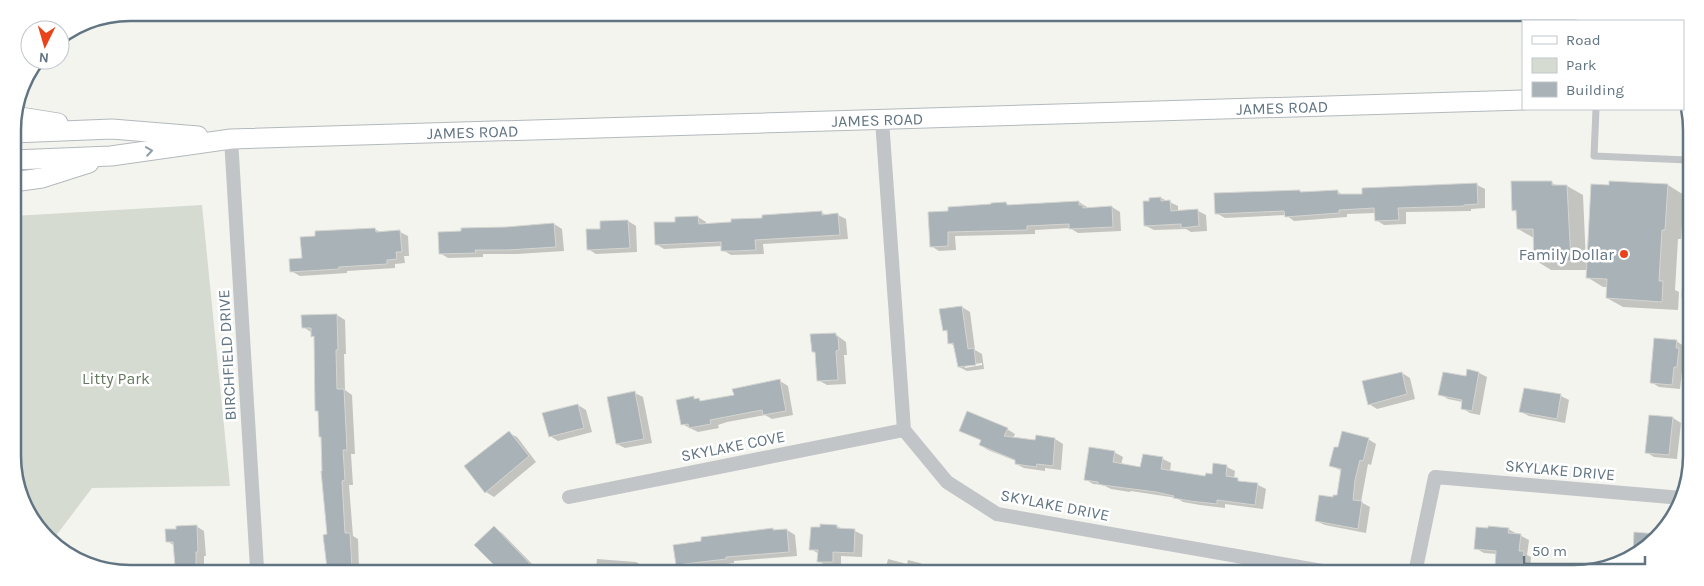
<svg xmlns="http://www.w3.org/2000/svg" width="1704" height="586" font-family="Karla,sans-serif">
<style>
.green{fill:#d5dbd0}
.shadow{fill:#0003;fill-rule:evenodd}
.building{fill:#a9b2b6;stroke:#d5d5d2}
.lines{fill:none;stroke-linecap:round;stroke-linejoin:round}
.secondary-casing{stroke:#b3b9bd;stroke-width:21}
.lane{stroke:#c1c5c8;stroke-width:7}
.street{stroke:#c1c5c8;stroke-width:14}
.secondary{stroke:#fff;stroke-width:19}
.oneway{stroke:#909ea8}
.poi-dot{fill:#ea431a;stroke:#fff;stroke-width:2}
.labels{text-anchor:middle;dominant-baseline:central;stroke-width:5;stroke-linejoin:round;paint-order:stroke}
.street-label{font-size:16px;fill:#617482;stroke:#fff}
.poi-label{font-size:16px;fill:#617482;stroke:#fff;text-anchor:end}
.park-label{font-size:16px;fill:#667960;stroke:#fff}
.rim{fill:none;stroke:#617482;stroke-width:2.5}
</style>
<rect width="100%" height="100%" fill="#f4f4ef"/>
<polygon class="green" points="202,205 230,486 92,488 52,541 42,534 15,479 13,216"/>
<g class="shadow">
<polygon points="1572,18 1612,19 1615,21 1572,21"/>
<polygon points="1512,183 1552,183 1558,186 1567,186 1583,195 1586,262 1588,262 1668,185 1684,195 1681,239 1678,239 1675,290 1679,292 1678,310 1623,307 1607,298 1608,287 1603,287 1587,277 1587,270 1551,270 1535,260 1534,238 1518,229 1518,213 1513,210"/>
<polygon points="1477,185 1485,189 1485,208 1471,209 1471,211 1406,212 1406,224 1384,225 1376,220 1375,213 1347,214 1347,217 1294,221 1286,215 1225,218 1216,213 1300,191 1303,193 1338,192 1344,195 1364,195"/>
<polygon points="1161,198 1178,206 1178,212 1198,211 1206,215 1207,231 1191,232 1186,229 1154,230 1146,226"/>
<polygon points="1079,202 1087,207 1087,209 1112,207 1120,212 1121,231 1078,233 1070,228 1035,230 1035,234 955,236 956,250 939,251 931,246 950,212 1006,203 1010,206"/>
<polygon points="822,213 827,215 838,215 846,219 848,239 763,244 764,254 731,255 723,250 722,246 664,249 656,244 676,223 698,217 706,222 706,225"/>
<polygon points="628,221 636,226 637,252 596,254 588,249 602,230"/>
<polygon points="554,224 562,229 564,251 517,254 483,254 483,257 448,258 440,253 506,228"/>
<polygon points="375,229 381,233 400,232 408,236 409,256 404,256 405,263 395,264 395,268 347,271 347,273 300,276 291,271 303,259"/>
<path d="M962 307 970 312 975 350 982 354 984 369 967 371 959 367 955 346 949 343 948 332 944 330ZM982 363V365L965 368V365Z"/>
<polygon points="337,315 345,320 346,354 344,354 345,390 352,395 355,454 351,454 353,485 349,485 353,536 358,539 359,568 328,568 324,536 328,536 322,437 319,412 316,410 315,337 311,332 303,327 303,316"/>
<polygon points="835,334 846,342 847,355 844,355 846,384 827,385 818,380 817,354 813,352"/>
<polygon points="1676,341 1684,346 1684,352 1687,354 1685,371 1682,371 1680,389 1659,387 1651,382"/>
<polygon points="1402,373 1410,378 1415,399 1377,409 1369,404"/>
<polygon points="1479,373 1487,377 1480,415 1470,413 1462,408 1463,402 1448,399 1440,394 1467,377"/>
<polygon points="780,381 788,386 793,415 772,419 765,415 727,422 718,425 719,428 698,432 682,424 693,398 703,402 735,396"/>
<polygon points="1525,389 1561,396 1569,400 1565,423 1529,416 1521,412"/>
<polygon points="635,393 643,397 652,443 625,448 617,444"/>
<polygon points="578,405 586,410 592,432 558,441 550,436"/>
<polygon points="1673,418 1681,423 1677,459 1654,457 1646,452"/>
<polygon points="1007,429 1015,434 1013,438 1036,441 1055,439 1063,444 1061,470 1045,468 1045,471 1024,468 1016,464 1016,461 988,450 980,445 982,441 960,431"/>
<polygon points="509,433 517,437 536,462 494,497 486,492"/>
<polygon points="1368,439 1376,444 1371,465 1368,464 1361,502 1370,507 1366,533 1325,525 1316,521 1334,498 1338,497 1342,471 1330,465"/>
<polygon points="1114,452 1123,457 1121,465 1142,468 1144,455 1163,459 1171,463 1170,471 1207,477 1213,475 1214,465 1227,467 1235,471 1234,479 1244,483 1258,485 1266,489 1263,509 1225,504 1225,508 1200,505 1183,502 1177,498 1131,491 1130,492 1111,489 1103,485 1093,484 1085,479"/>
<polygon points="196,526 204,531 206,556 204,556 204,568 180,568 176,565 175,546 167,541 177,530"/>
<polygon points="837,526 843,530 855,531 863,535 862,557 841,556 841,566 827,566 818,561 819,554 811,549"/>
<polygon points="494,528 502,533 537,569 496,569"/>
<polygon points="773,529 776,531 787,530 795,535 797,556 734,561 734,563 685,569 677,565"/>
<polygon points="1508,529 1529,540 1527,555 1531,557 1530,573 1504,571 1496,566 1497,554 1484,553 1475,548"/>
<polygon points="597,559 636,562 644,567 644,570 596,569"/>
<polygon points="888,559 907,564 908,560 920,563 928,567 927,571 885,571"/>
</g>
<g class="building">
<polygon points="1511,181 1552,181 1552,185 1567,185 1571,261 1534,261 1533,229 1517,229 1516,210 1512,211"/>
<polygon points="1609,181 1668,184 1665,230 1662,230 1659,281 1663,281 1662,302 1606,298 1607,279 1586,278 1591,184 1609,185"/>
<polygon points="1477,183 1478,204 1464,205 1464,206 1398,208 1399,220 1375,221 1374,208 1339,210 1339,213 1285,217 1284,211 1215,214 1214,193 1300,190 1300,192 1338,190 1338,194 1362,194 1362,188"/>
<polygon points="1161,197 1161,201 1170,200 1171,211 1198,209 1199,226 1181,228 1181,224 1144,226 1143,201 1149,201 1149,198"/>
<polygon points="1079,201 1079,205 1083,205 1083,208 1112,206 1113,227 1069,229 1069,224 1027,226 1027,230 948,232 948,246 930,247 928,212 948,211 948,207 991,204 991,203 1006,202 1007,205"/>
<polygon points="822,211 822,215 838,213 840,235 755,240 756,250 734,251 721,251 721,242 655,245 654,222 675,222 675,217 698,216 699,224 731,222 731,219 762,218 762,215"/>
<polygon points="628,220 630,248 587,250 586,229 600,229 600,221"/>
<polygon points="554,223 556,247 508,250 475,250 476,253 439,254 438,232 461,231 461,228 506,227"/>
<polygon points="375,228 376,232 400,230 402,252 396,252 397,259 387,260 387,264 339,267 339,269 290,272 289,259 302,258 300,237 315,236 315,231"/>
<polygon points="962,306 968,349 974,348 976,365 958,367 953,343 948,344 947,330 943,331 939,309"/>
<polygon points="337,314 338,350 336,350 337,389 344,389 347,450 343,450 345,480 342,481 345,533 350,533 352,568 327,568 323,535 327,534 321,471 322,471 321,437 319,437 318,411 315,411 314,336 311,337 311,328 302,328 301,315"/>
<polygon points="836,333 836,336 838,336 839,350 836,351 838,380 817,381 815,352 812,352 810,334"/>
<polygon points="1654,338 1677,340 1676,348 1679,348 1677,367 1674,367 1672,385 1650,383"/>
<polygon points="1467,369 1479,372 1472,411 1461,409 1462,400 1438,395 1443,372 1466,376"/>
<polygon points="1402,372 1407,394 1368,405 1362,381"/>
<polygon points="780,379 786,411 763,415 762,410 710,420 711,424 689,428 688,424 681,425 676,400 694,396 694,399 699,398 700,401 734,395 732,389"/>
<polygon points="1524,388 1561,394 1557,419 1519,412"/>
<polygon points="635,391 644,439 616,444 607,397"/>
<polygon points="578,404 584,428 549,437 542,413"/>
<polygon points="967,411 1008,428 1004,436 1035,440 1036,435 1055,438 1053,466 1037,464 1036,467 1015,464 1015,460 979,445 981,440 959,431"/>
<polygon points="1649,415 1673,417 1669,455 1645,453"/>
<polygon points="509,431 529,456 485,493 464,466"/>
<polygon points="1342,431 1369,438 1363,461 1360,460 1355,480 1353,500 1362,501 1358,529 1315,521 1319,495 1333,497 1333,495 1337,495 1341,469 1329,466 1334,447 1338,447"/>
<polygon points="1089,447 1115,451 1113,462 1140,467 1143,454 1163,457 1161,469 1205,476 1206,473 1212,474 1213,463 1227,465 1226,476 1238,478 1238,481 1258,483 1255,505 1217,500 1217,504 1190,501 1173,498 1174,496 1156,492 1102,485 1098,484 1098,482 1084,480"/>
<polygon points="820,524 837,525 837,528 855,529 854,553 833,552 833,562 817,562 818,550 809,550 811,527 820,527"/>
<polygon points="197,525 198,552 196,552 196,565 175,566 173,542 166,542 165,529 176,529 176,526"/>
<polygon points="494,526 535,569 498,569 474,545"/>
<polygon points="1488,526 1509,528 1508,533 1521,534 1519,551 1524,551 1522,570 1495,567 1496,551 1474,549 1476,527 1488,528"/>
<polygon points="773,528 773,530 787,529 789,552 726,557 726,559 676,565 673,545 701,541 701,537"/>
<polygon points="1634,532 1656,534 1645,549 1633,554"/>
</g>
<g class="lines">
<defs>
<g id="secondary">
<polyline points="14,116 58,123"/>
<polyline points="13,133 112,129 198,136"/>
<path id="s1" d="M13 160 111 156 231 139 1523 100"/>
<polyline points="13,182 42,178 89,163"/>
</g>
</defs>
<use href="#secondary" class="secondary-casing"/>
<g class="lane">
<polyline points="1544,21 1544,18"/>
<polyline points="1596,109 1594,156 1687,160 1690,167"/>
<polyline points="1685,296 1689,228"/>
</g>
<g class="street">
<polyline points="882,120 904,430 947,482 997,514 1328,572"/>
<polyline points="231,139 257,568"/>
<polyline points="569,497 904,430"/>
<polyline points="1415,573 1435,477 1682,498"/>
</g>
<use href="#secondary" class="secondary"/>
</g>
<defs><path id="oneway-chevron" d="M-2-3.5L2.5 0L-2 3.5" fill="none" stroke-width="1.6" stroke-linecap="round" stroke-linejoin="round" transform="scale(1.25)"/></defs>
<use class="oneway" href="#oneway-chevron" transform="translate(149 151) rotate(-8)"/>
<circle class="poi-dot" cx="1624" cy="254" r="5"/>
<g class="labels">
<g class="street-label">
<text stroke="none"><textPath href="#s1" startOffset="1271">JAMES ROAD</textPath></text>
<text stroke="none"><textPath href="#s1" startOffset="866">JAMES ROAD</textPath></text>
<text stroke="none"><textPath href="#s1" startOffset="461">JAMES ROAD</textPath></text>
<text transform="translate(227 355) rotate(-93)">BIRCHFIELD DRIVE</text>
<text transform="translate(733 446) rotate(-11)">SKYLAKE COVE</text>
<text transform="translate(1560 470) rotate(5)">SKYLAKE DRIVE</text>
<text transform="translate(1055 505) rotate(11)">SKYLAKE DRIVE</text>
</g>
<g class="poi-label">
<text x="1614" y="254">Family Dollar</text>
</g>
<g class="park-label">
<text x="116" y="378">Litty Park</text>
</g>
</g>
<path d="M0 0H1704V586H0ZM130 21H1574A109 109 0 0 1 1683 130V456A109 109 0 0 1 1574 565H130A109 109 0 0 1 21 456V130A109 109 0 0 1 130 21Z" fill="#fff" fill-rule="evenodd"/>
<path class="rim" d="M130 21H1574A109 109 0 0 1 1683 130V456A109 109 0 0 1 1574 565H130A109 109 0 0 1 21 456V130A109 109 0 0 1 130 21Z"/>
<rect x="1522" y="20" width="162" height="90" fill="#ffffff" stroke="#c0c7cd"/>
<rect x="1532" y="36" width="25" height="8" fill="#ffffff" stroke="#c0c7cd"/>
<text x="1566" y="45" font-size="15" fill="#617482">Road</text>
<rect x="1532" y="58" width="25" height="15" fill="#d5dbd0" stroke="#c0c7cd"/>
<text x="1566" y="70" font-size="15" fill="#617482">Park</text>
<rect x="1532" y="82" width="25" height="15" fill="#a9b2b6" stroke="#c0c7cd"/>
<text x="1566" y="95" font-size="15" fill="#617482">Building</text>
<g transform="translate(45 45) rotate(185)"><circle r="24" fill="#ffffff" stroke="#c0c7cd"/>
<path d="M0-4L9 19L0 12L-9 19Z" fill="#ea431a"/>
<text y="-8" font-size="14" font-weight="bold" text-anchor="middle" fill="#617482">N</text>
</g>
<path d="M1524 556v8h121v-8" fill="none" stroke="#617482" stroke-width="2.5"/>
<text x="1532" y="556" font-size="15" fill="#617482" stroke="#ffffff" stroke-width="4" paint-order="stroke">50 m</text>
</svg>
